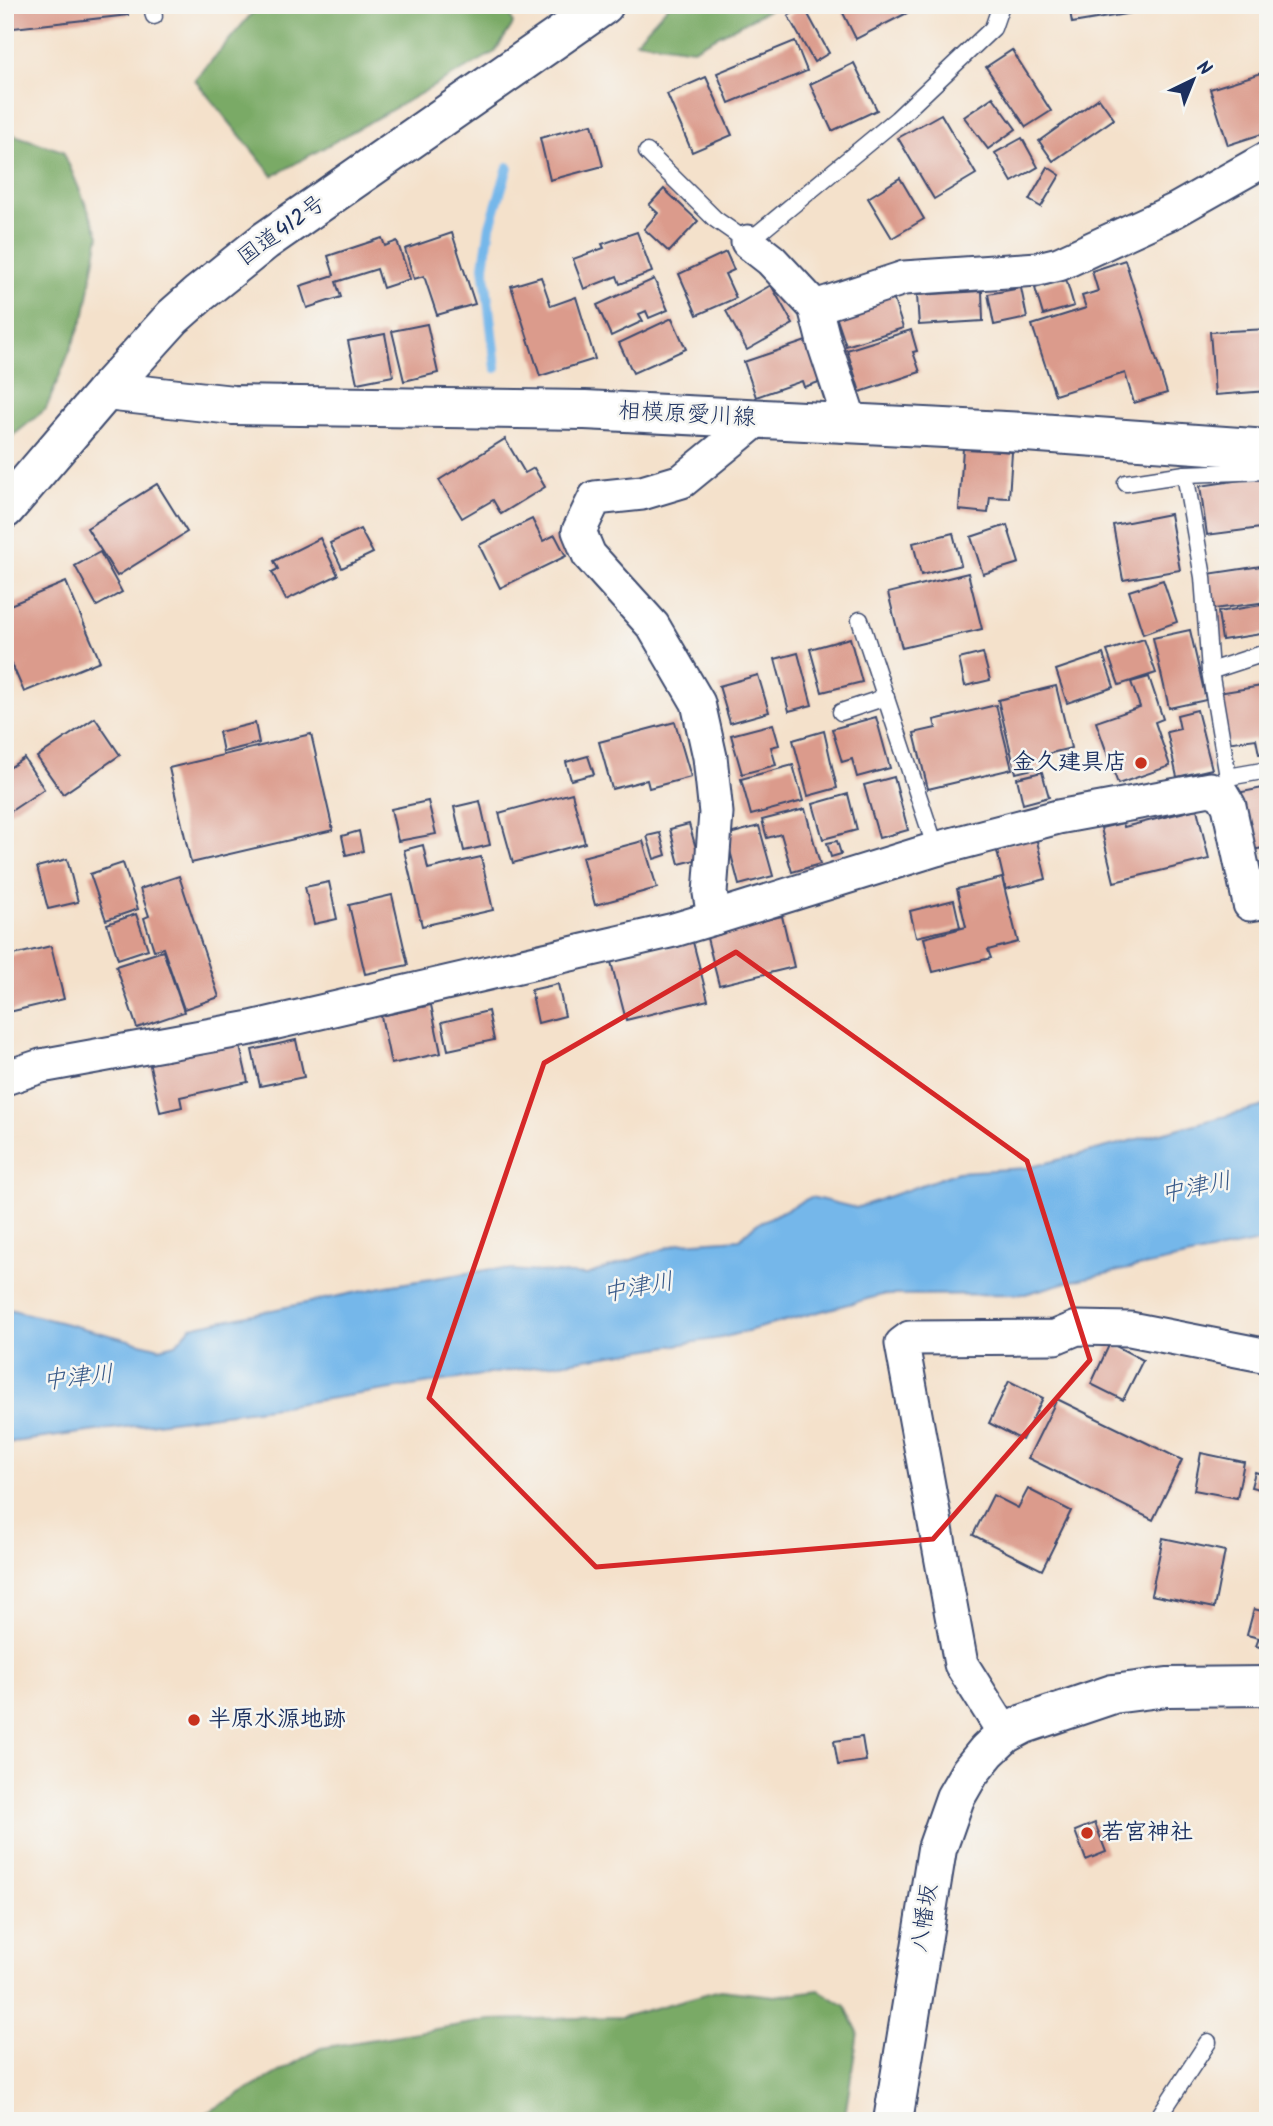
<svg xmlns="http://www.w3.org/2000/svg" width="1273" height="2126" font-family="Kalam,'Klee One',sans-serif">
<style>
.forest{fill:#7aaa66;stroke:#4a6c62;stroke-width:2}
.water{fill:#75b7ea;stroke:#4873a4;stroke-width:2}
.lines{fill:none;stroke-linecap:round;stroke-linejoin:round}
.stream{stroke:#75b7ea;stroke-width:10}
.building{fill:#db9b8c}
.lane-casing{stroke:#3c4a6e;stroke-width:19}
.street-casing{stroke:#3c4a6e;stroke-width:37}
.secondary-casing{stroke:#3c4a6e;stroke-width:42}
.primary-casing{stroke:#3c4a6e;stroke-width:42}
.highway-casing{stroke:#3c4a6e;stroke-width:42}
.lane{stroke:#fff;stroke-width:16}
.street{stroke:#fff;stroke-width:33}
.secondary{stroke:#fff;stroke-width:38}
.primary{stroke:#fff;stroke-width:38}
.highway{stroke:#fff;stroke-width:38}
.marked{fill:none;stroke:#d62828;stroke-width:5;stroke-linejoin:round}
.poi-dot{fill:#c8321e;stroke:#f6f6f2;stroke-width:2.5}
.labels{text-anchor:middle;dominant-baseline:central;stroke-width:5;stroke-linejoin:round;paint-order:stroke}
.street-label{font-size:23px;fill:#1b2f5e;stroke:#f6f6f2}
.poi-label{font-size:23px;font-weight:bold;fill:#1b2f5e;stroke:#f6f6f2;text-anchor:start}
.water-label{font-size:24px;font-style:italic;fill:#365888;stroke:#f6f6f2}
</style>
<rect width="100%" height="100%" fill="#f6f6f2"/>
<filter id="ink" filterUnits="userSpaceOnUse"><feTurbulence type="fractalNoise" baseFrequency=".0143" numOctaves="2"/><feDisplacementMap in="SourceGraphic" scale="14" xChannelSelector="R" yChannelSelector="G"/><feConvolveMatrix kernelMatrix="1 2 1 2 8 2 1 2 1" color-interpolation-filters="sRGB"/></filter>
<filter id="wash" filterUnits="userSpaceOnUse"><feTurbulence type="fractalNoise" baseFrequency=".00686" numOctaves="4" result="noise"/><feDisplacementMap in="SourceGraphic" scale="28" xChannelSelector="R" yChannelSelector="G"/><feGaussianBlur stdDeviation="1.57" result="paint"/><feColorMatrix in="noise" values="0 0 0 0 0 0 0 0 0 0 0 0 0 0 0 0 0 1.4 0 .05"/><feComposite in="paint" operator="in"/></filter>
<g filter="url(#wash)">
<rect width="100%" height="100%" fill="#f4e1cb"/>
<g class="forest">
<polygon points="259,5 507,5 513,24 495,52 273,176 195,80"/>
<polygon points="669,5 778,5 693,49 636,41"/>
<polygon points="5,132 63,151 99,235 85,314 46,409 5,442"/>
<polygon points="720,1990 775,1996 819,1990 845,2006 858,2032 846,2109 842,2121 199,2121 207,2113 321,2048 490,2020 622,2017"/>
</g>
<polygon class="water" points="1268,1105 1268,1240 1071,1281 1025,1294 882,1295 721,1338 269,1408 5,1443 5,1308 160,1348 176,1344 191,1327 387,1286 493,1269 587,1275 681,1243 740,1239 755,1225 811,1197 856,1208 958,1172 1027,1168"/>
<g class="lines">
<polyline class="stream" points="496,368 484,266 490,226 508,167"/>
</g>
<g id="blocks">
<g class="building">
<polygon points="5,5 127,5 128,15 5,29"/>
<polygon points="853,5 903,5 907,13 856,39 842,11"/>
<polygon points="1069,5 1143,5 1144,11 1072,23"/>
<polygon points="804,7 829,53 814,62 788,16"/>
<polygon points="795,41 807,71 729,103 717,73"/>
<polygon points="1012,50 1051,111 1026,127 986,67"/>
<polygon points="854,63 877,110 832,131 810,84"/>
<polygon points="1268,71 1268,132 1228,145 1210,89"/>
<polygon points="706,77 732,135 692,152 667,94"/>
<polygon points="993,97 1016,129 988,149 964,117"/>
<polygon points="1099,98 1114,119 1053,161 1039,141"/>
<polygon points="941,114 976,174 934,199 898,138"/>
<polygon points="592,124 603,166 550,180 540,138"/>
<polygon points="1022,138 1038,167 1012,182 995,153"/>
<polygon points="1048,167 1060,175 1041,207 1029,200"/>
<polygon points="900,178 924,219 892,238 868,198"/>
<polygon points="664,189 698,221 669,252 644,229 658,213 649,205"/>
<polygon points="637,232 652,272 620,284 617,276 584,289 573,259 604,248 602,244"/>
<polygon points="452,233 475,304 437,315 424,276 414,279 405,249"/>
<polygon points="382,238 385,246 397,241 410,279 383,288 377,269 336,282 341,297 307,308 300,286 334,275 328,256"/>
<polygon points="726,252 734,270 725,274 736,298 697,315 679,274"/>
<polygon points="1125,260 1167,393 1134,403 1125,373 1055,395 1032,325 1086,308 1082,296 1098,291 1092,271"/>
<polygon points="541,277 551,306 576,297 595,359 540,376 511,286"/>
<polygon points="654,279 668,310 649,318 646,311 639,314 643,321 611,336 597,305"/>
<polygon points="1066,279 1074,306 1043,315 1035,288"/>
<polygon points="771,285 793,324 747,350 726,311"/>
<polygon points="1021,288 1027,318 994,325 988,294"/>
<polygon points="891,291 903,328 846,346 834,310"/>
<polygon points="982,291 983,321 919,325 917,295"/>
<polygon points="672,318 686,349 633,373 619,343"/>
<polygon points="427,324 438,373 404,381 392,331"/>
<polygon points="1268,329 1268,391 1215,395 1210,332"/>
<polygon points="911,330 917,351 913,352 920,372 860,392 847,350"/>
<polygon points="385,334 393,376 357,383 348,341"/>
<polygon points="812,339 825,380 804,387 802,381 756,397 744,362"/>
<polygon points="505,439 525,473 534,468 545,487 501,514 493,500 462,518 439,480"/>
<polygon points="963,448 1012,452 1009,498 990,497 988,513 959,510"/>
<polygon points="1268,476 1268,527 1207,535 1200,486"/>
<polygon points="157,484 187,532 117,576 87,528"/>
<polygon points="1170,514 1180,570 1123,580 1113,525"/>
<polygon points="532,519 543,541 555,535 566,556 500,588 479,545"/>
<polygon points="1007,525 1019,563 983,574 971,537"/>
<polygon points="360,529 373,553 342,568 330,543"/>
<polygon points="953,533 961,565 921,575 913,543"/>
<polygon points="320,538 338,575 286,600 272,572 278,569 274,561"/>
<polygon points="100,552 122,592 97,606 75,566"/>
<polygon points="1268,565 1267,602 1214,609 1208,574"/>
<polygon points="968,573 982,629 902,648 888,593"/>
<polygon points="1163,580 1177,622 1143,634 1129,591"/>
<polygon points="66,582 100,661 24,692 5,648 5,607"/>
<polygon points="1268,604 1268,633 1222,640 1218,612"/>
<polygon points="1190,630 1206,700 1169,708 1153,638"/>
<polygon points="850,638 862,682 822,692 810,649"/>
<polygon points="1144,639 1156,673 1119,685 1107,651"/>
<polygon points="798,653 812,705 789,711 775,659"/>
<polygon points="983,653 990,680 965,686 959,659"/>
<polygon points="1103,654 1114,687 1067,703 1056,670"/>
<polygon points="758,675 769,712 730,723 719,686"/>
<polygon points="1149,677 1163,719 1155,722 1170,766 1118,784 1096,722 1140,707 1131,682"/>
<polygon points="1268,685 1268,753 1259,754 1256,739 1226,743 1218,693"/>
<polygon points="1056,686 1071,748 1043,755 1045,766 1016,773 998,700"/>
<polygon points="996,705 1012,769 928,789 914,733 936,728 934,720"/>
<polygon points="1197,710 1212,769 1177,777 1167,732 1180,729 1177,715"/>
<polygon points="876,717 890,768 857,777 852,759 842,762 832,729"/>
<polygon points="95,718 120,755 63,794 37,757"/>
<polygon points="675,722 691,777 649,788 647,780 612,789 599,742"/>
<polygon points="255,723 259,743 223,752 219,732"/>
<polygon points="773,724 779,745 771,747 776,765 742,774 731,735"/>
<polygon points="824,731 837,788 808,796 793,740"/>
<polygon points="311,734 333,830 191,863 169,768"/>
<polygon points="588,756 594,774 571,780 566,762"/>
<polygon points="24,758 44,789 5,815 5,771"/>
<polygon points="793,765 803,801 751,815 741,779"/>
<polygon points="1042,772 1049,797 1023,804 1017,778"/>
<polygon points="894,777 908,830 879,838 864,785"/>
<polygon points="1268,787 1268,847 1247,851 1237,793"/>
<polygon points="572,793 585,843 513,863 499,813"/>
<polygon points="848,794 857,830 823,839 813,804"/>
<polygon points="428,801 436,834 398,841 391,809"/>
<polygon points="480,801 490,845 464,851 454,807"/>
<polygon points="805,809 820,864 792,872 781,834 767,838 762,820"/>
<polygon points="1197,809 1209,859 1114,882 1101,828 1123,823 1124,827"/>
<polygon points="689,824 699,859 679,864 670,829"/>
<polygon points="759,826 773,876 739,885 726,835"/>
<polygon points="359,831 363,851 346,855 342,836"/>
<polygon points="660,833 666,855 654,859 647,836"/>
<polygon points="1036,837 1046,879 1006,889 996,847"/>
<polygon points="643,841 657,888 595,905 582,857"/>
<polygon points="837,841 841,854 831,857 827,843"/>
<polygon points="423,845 428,869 481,857 493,910 422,926 404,850"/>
<polygon points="67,859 78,902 48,909 37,867"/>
<polygon points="123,863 138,909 106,920 90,874"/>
<polygon points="179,876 219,997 184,1009 163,948 154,950 144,918 149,916 140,889"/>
<polygon points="1002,878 1018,942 988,950 991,958 933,972 924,938 966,927 957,889"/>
<polygon points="329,882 337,919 314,924 305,887"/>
<polygon points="392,895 408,965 365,974 349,905"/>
<polygon points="954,900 960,927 916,937 910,911"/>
<polygon points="136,914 148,949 118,959 107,924"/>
<polygon points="782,916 794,967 719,985 706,934"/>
<polygon points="693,942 708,1000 626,1020 611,962"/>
<polygon points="51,946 64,999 5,1013 5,957"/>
<polygon points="163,951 184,1012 137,1028 116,966"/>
<polygon points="558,984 565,1016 538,1023 531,990"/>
<polygon points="431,1005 441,1053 391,1064 381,1016"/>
<polygon points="488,1011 494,1040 448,1050 442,1022"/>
<polygon points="296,1040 304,1077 260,1086 252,1050"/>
<polygon points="239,1042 248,1082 180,1097 182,1107 160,1112 149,1061"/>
<polygon points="1110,1343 1143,1360 1123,1400 1091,1384"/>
<polygon points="1009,1381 1043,1398 1022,1440 989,1423"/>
<polygon points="1057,1399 1182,1460 1153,1520 1028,1458"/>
<polygon points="1201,1453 1244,1462 1237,1498 1194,1490"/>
<polygon points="1255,1472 1268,1476 1268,1491 1251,1487"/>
<polygon points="1028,1489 1071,1511 1042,1570 973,1535 993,1495 1018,1508"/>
<polygon points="1163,1538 1225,1551 1214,1608 1151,1595"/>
<polygon points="1267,1605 1268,1605 1268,1649 1256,1646 1259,1638 1247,1635 1254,1609 1265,1612"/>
<polygon points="862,1737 866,1761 838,1765 834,1741"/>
<polygon points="1095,1823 1106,1852 1086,1860 1075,1831"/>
</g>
</g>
</g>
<g filter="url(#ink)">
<use href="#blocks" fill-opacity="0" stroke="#3c4a6e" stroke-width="2"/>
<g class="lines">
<defs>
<g id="lane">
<polyline points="152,5 154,16"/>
<polyline points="647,152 715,219 748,242 897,119 993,28 1001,5"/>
<polyline points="1126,483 1185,474"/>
<polyline points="860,620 936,849"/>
<polyline points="1210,671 1268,652"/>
<polyline points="841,712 886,697"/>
<polyline points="1224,786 1228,777 1268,770"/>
<polyline points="1222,794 1228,777 1210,671 1203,577 1185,474 1268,471"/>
<polyline points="1156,2121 1208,2042"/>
</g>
<g id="street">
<polyline points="748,242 771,260 815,307 825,346 851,424"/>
<polyline points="815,307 904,278 1038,269 1059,264 1176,210 1268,158"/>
<polyline points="759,418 682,481 642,493 595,498 579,531 589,555 653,626 698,703 710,757 716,813 710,893 714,918 936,849 1058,817 1210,789 1222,794 1229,806 1250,904 1268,901"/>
<polyline points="5,1078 41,1066 251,1028 674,930 714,918"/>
<polyline points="1005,1734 961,1664 902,1344 910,1338 1055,1337 1077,1328 1130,1329 1268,1356"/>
</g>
<polyline id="secondary" points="893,2121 937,1849 955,1798 970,1772 987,1751 1005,1734 1024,1724 1113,1694 1167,1687 1268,1686"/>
<polyline id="primary" points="106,391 233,405 585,410 1025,432 1268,449"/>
<polyline id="highway" points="5,509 106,391 173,317 199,294 265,241 604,5"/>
</defs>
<use href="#lane" class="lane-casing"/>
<use href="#street" class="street-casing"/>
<use href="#secondary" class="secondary-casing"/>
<use href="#primary" class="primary-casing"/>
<use href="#highway" class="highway-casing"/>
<use href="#lane" class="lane"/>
<use href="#street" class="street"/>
<use href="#secondary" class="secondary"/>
<use href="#primary" class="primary"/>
<use href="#highway" class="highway"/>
</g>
</g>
<path class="marked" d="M736 952 1027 1161 1090 1360 933 1539 596 1567 429 1398 544 1063Z"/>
<g class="poi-dot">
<circle cx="1141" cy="763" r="7"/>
<circle cx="194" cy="1720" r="7"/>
<circle cx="1087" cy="1833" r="7"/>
</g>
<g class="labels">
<g class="street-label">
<text transform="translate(282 231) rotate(-36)">国道412号</text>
<text transform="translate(687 415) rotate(3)">相模原愛川線</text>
<text transform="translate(925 1918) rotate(-81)">八幡坂</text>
</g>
<g class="poi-label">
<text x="1127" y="763" text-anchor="end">金久建具店</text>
<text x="208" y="1720">半原水源地跡</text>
<text x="1101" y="1833">若宮神社</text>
</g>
<g class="water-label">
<text transform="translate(1196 1188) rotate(-11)">中津川</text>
<text transform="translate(638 1288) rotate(-10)">中津川</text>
<text transform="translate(78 1378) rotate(-6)">中津川</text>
</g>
</g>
<rect width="1273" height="2126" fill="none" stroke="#f6f6f2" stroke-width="28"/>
<g transform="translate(1193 80) rotate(43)" stroke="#f6f6f2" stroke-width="5" paint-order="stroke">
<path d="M0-5L12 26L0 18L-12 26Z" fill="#1b2f5e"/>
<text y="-10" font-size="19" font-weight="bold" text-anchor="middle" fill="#1b2f5e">N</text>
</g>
</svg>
